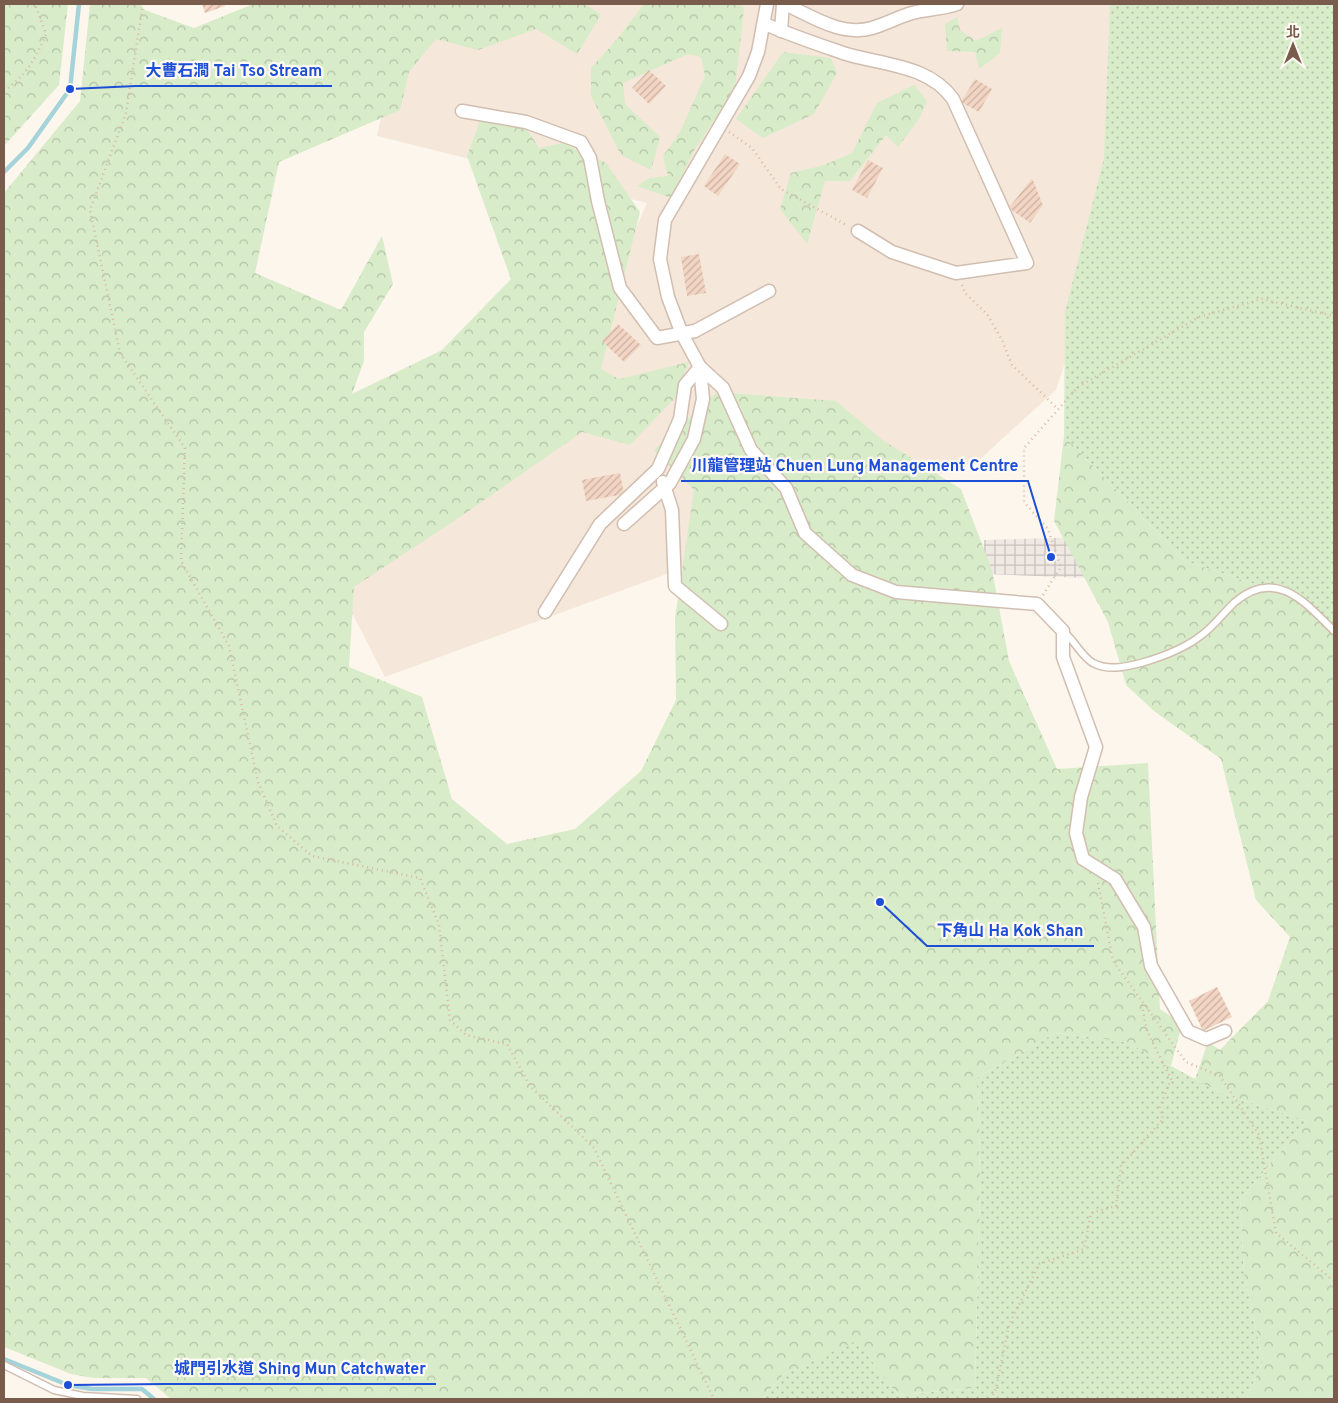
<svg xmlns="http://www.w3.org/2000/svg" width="1338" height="1403" font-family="Overpass,'Noto Sans TC',sans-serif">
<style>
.residential{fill:#f5e8da}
.industrial{fill:url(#industrial-grid)}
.grass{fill:url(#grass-dots)}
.forest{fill:url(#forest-crowns)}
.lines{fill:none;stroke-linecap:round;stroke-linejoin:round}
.stream{stroke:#a5d3da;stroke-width:4.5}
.building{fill:url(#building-hatch)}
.lane-casing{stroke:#d1beb0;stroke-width:9}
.street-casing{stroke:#d1beb0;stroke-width:15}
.path{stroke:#d9b8a5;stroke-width:2.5;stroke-dasharray:1 4;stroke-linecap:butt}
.lane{stroke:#fff;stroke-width:6}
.street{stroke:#fff;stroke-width:12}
.leader{fill:none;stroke:#1d4ed8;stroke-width:2}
.callout-dot{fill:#1d4ed8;stroke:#fffaf3;stroke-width:2}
.callout-label{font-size:16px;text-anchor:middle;font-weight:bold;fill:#1d4ed8;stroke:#fffaf3;stroke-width:4.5;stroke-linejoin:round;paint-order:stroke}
</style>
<defs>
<pattern id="industrial-grid" width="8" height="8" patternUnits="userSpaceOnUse" patternTransform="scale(1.25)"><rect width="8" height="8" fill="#efe9e4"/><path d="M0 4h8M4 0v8" fill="none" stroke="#c7c0bb"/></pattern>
<pattern id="grass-dots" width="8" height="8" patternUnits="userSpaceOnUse" patternTransform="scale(1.25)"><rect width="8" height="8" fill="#d8ecc9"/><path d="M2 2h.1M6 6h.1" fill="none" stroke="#b4c2a5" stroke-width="1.8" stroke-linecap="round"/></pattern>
<pattern id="forest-crowns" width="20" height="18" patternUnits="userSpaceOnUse" patternTransform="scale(1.25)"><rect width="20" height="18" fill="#d8ecc9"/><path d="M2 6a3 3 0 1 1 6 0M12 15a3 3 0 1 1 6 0" fill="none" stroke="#b4c2a5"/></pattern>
<pattern id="building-hatch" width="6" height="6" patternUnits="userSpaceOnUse" patternTransform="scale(1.25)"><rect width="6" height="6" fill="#f3d5c3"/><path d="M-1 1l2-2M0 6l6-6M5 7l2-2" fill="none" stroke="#cab0a1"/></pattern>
</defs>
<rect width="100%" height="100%" fill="#fdf6ec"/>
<polygon class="residential" points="485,4 1182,4 1056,390 979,460 385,677 336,582 580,355 647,203 377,136 398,37"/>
<polygon class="industrial" points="1126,536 1112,579 983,574 984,540"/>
<g class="grass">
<polygon points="1110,4 1334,4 1334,626 1299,599 1185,561 1064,436 1065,312 1104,158"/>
<polygon points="1055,1033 1127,1042 1219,1092 1307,1121 1240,1200 1244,1274 1263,1361 1246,1399 761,1399 784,1374 856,1340 898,1395 975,1388 980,1182 978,1077"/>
</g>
<g class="forest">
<polygon points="4,4 68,4 59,85 4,146"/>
<polygon points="90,4 140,4 145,10 194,28 253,4 585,4 601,15 577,54 536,29 478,50 436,39 409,72 400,110 279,162 255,273 341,310 382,236 393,284 364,332 364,361 352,394 442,350 511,279 467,156 484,110 521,120 539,148 563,143 606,163 640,212 601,369 619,379 689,362 675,398 630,445 582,432 460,517 354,587 349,667 422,697 452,799 507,844 575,829 641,771 676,700 675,618 694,490 654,450 717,392 836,401 884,441 961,489 992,570 1009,661 1057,769 1148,763 1160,1009 1182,1024 1171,1066 1127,1042 1055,1033 978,1077 980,1182 975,1388 898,1395 856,1341 784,1374 761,1399 171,1399 146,1378 93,1378 71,1374 4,1347 4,193 80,101"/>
<polygon points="644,4 741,4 744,9 735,89 694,151 671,198 637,186 649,178 668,176 663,156 680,132 705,76 701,57 688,54 623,83 625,104 660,137 651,170 621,155 591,96 591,68 618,38"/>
<polygon points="957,17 960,30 976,41 1002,28 1000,53 979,69 975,52 947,51 945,24"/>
<polygon points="783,52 831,58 837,73 814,114 763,138 736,119"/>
<polygon points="914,85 927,101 919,119 898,147 886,135 850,181 825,181 807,244 780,209 791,173 824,165 852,153 877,103"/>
<polygon points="1064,436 1185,561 1299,599 1334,626 1334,1399 1246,1399 1263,1361 1244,1274 1240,1200 1307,1121 1219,1092 1195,1079 1208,1042 1220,1050 1268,1001 1290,937 1256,900 1221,759 1154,711 1126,685 1108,622 1054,521"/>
</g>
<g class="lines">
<g class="stream">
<polyline points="4,172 28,148 70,89 79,4"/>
<polyline points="4,1359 68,1385 92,1389 142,1389 154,1399"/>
</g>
</g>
<g class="building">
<polygon points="202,4 224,4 225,6 205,13"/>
<polygon points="649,70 666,86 649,104 632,88"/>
<polygon points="975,79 992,89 979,112 961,102"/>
<polygon points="725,154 740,164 718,196 704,186"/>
<polygon points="868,160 883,168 867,198 852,190"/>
<polygon points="1032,178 1043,205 1030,223 1009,208"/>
<polygon points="699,254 706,293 687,296 681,257"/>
<polygon points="618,324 641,345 624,362 602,341"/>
<polygon points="620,473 624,494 586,501 582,480"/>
<polygon points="1217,987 1232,1017 1203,1031 1189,1001"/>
</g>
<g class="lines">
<defs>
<g id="lane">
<path d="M1064 632C1075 641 1081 656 1093 663 1108 671 1125 667 1141 663 1162 657 1186 648 1203 634 1215 625 1224 612 1235 602 1276 567 1306 603 1334 631"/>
<polyline points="4,1365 54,1390 83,1396 137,1399"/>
</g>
<g id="street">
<polyline points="767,4 758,52 749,76 665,220 660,259 668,297 682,334 700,367 723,388 751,450 786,488 805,533 852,575 896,592 1037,604 1063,631 1063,657 1096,747 1081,797 1076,833 1083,859 1115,879 1144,927 1151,966 1188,1031 1206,1039 1225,1031"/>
<path d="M785 4C811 16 842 37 872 28 886 24 898 17 912 13 927 9 943 9 957 4"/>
<path d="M765 24C790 35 817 44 843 53 881 65 928 64 953 99L1027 263 956 273 892 252 858 231"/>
<polyline points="781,31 783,4"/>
<polyline points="462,111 526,122 581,142 590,158 598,201 620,288 657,338 695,331 769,291"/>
<polyline points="663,482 672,510 675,586 721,624"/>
<polyline points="624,524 670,483 694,439 703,399 700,367"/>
<polyline points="545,612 600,524 658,469 680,419 685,385 700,367"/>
</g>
</defs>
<use href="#lane" class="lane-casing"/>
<use href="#street" class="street-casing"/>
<g class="path">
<polyline points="143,4 126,113 90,210 120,353 185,448 181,561 229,646 258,782 277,826 312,856 420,878 439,925 450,1020 466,1035 507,1044 530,1086 594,1148 714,1399"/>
<path d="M4 91C26 76 36 58 46 34L35 4"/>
<polyline points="729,132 752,148 781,189 848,226"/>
<polyline points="962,285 965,293 987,314 1002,340 1012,365 1058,409"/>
<polyline points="1043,595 1061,567 1048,529 1024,502 1024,448 1078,387 1199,317 1262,299 1334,316"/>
<polyline points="1098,883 1113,961 1186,1062 1220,1076 1259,1135 1276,1233 1334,1281"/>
<polyline points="990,1399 996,1389 1009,1325 1039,1264 1084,1249 1091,1213 1116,1206 1121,1166 1163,1119 1160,1107 1171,1079 1147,1031 1141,1001"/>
</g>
<use href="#lane" class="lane"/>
<use href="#street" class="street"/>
</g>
<path class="leader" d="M70 89L136 86H332M1051 557L1028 481H681M880 902L927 946H1094M68 1385L164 1384H436"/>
<g class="callout-dot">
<circle cx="70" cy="89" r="5"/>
<circle cx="1051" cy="557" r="5"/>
<circle cx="880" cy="902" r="5"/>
<circle cx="68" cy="1385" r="5"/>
</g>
<g class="callout-label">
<text x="234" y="76">大曹石澗 Tai Tso Stream</text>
<text x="855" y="471">川龍管理站 Chuen Lung Management Centre</text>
<text x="1010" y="936">下角山 Ha Kok Shan</text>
<text x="300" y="1374">城門引水道 Shing Mun Catchwater</text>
</g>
<rect width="1338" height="1403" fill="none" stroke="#7a5c4d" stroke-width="10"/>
<g transform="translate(1293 45)" stroke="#fffaf3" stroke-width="4" paint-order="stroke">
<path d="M0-4L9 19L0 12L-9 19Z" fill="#7a5c4d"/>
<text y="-8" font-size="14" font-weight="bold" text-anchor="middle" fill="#7a5c4d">北</text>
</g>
</svg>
